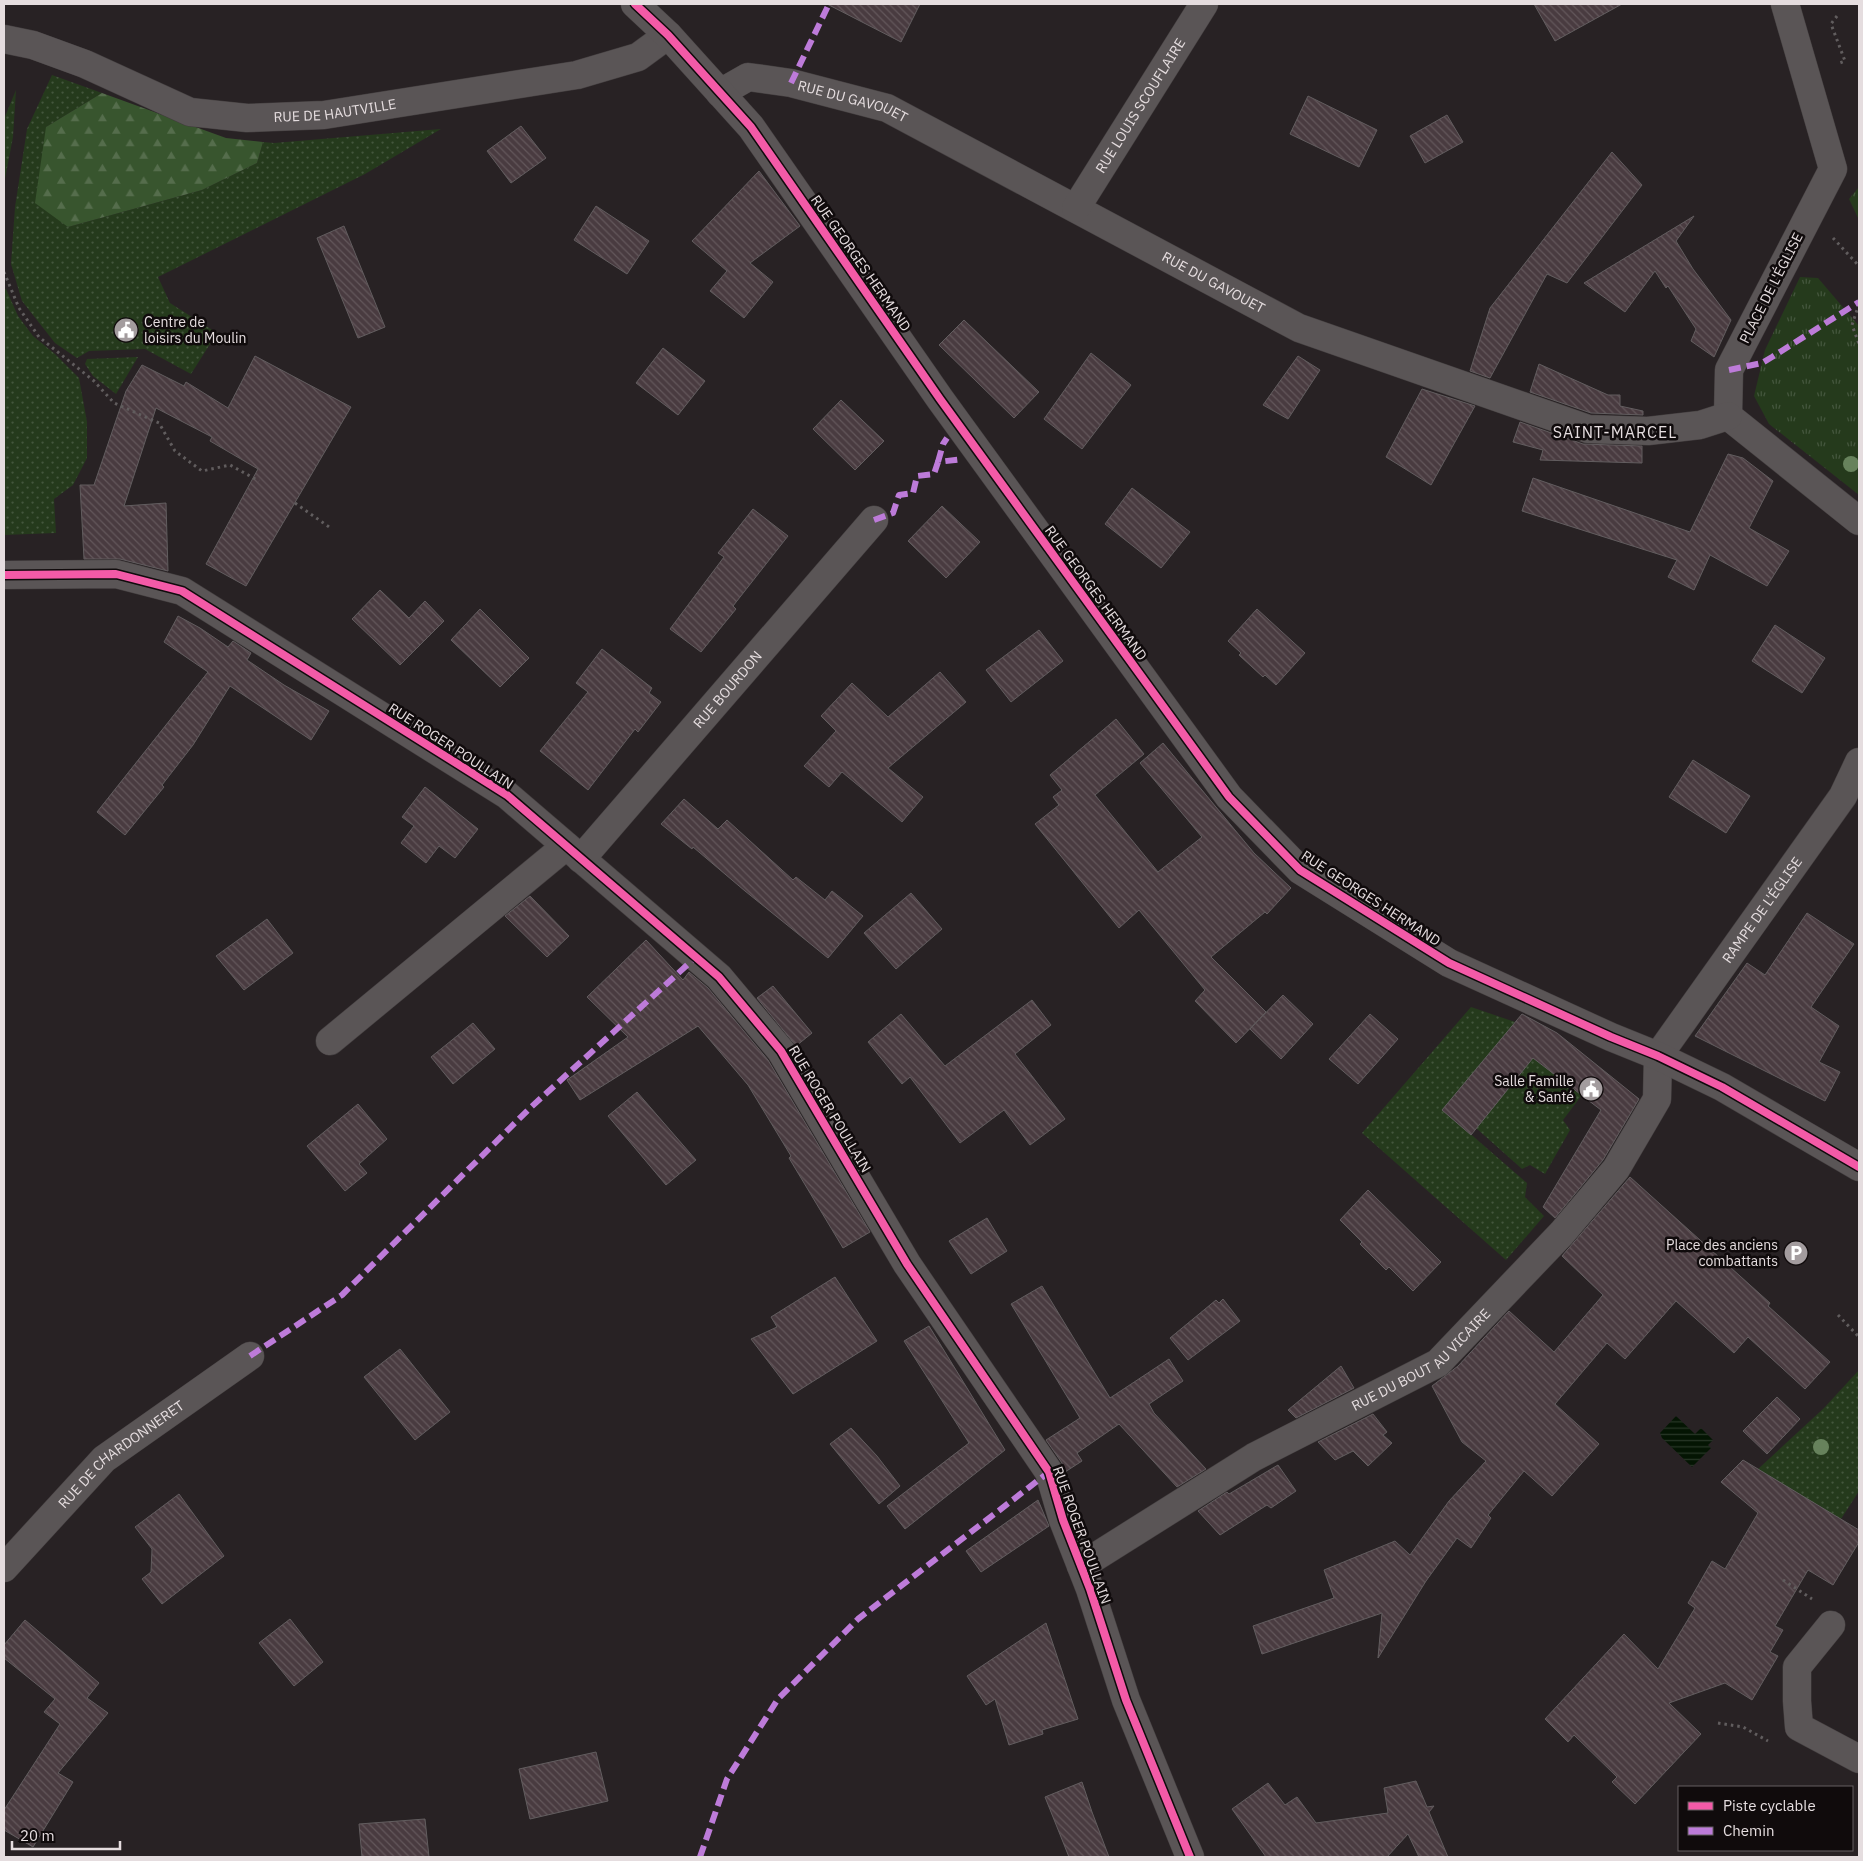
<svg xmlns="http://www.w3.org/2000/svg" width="1863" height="1861" font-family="'IBM Plex Sans',sans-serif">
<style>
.grass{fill:url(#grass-dots)}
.forest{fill:url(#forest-firs)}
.park{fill:url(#park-tufts)}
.water{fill:url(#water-rules)}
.building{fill:url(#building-back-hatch);stroke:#625d5f}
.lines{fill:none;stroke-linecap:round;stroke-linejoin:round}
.minor-casing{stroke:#433e3f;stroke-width:29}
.tertiary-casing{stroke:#433e3f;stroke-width:29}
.path{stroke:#615d5e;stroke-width:3;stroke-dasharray:2.5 4;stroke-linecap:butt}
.minor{stroke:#5a5556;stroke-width:28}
.tertiary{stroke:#5a5556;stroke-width:28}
.quiet{stroke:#bd7bd9;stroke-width:6;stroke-dasharray:12 6;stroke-linecap:butt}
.cycleway-casing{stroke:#100b0c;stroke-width:11}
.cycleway{stroke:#f35aa7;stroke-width:8}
.tree{fill:#67825c}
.labels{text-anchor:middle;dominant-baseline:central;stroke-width:5;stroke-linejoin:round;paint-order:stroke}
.street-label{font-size:14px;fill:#e5dddf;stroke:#100b0c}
.poi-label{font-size:14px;fill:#e5dddf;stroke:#100b0c;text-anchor:end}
.quarter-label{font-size:16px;letter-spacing:1px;fill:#e5dddf;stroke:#100b0c}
</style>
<defs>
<pattern id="grass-dots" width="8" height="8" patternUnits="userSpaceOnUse" patternTransform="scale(1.25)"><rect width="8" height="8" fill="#253a1c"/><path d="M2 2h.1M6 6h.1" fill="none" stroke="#44563d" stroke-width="1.8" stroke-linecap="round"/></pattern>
<pattern id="forest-firs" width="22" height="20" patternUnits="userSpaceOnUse" patternTransform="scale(1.25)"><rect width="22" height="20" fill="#38552e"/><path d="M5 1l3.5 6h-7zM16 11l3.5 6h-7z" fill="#556d4c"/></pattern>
<pattern id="park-tufts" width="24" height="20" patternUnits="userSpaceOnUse" patternTransform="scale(1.25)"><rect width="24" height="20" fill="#253a1c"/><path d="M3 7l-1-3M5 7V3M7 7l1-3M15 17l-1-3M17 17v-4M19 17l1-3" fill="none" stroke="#44563d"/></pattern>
<pattern id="water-rules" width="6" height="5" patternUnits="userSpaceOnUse" patternTransform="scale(1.25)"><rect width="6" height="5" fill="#041503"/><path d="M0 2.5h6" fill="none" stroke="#283727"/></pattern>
<pattern id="building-back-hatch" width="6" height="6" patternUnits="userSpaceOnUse" patternTransform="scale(1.25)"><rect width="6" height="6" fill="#493b40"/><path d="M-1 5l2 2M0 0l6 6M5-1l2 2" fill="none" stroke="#63575b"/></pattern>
</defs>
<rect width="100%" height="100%" fill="#282224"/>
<g class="grass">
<polygon points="52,75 102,93 46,127 68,227 202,190 257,163 263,142 274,143 441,129 365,174 158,277 170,303 217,333 191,374 145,349 89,351 77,358 55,343 22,301 11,264 15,207 27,129"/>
<polygon points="16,90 13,137 4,184 4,119"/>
<polygon points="4,289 6,289 18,316 33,336 55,354 79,378 87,422 87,458 73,485 54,499 56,533 4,535"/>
<polygon points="138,357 116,394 93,376 85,364 87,359"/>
<polygon points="1471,1007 1515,1022 1504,1036 1582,1095 1563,1120 1570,1130 1545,1174 1530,1165 1522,1169 1476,1128 1443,1110 1527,1183 1525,1197 1544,1216 1506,1260 1362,1133"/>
<polygon points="1859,1370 1859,1491 1841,1519 1757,1470 1824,1408"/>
</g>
<polygon class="forest" points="102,93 226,138 263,142 257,163 202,190 68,227 35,203 46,127"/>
<g class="park">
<polygon points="1859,187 1859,220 1849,199"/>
<polygon points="1800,277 1818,278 1859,326 1859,495 1769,424 1754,396 1765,350"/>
</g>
<polygon class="water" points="1676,1416 1695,1434 1701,1428 1713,1440 1708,1445 1711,1448 1692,1467 1662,1438 1660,1433"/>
<g class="building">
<polygon points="827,4 920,4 901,42"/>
<polygon points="1534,4 1622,4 1555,41"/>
<polygon points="1308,96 1377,130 1359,167 1290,134"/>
<polygon points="1447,115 1463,142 1425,163 1410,136"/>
<polygon points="521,126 546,158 511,183 487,151"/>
<polygon points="1612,152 1642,185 1567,283 1547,274 1490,378 1470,371 1490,308"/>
<polygon points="759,171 800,226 750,263 773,282 744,318 710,291 727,271 692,241"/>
<polygon points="596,206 649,241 627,274 574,240"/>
<polygon points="1694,216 1676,241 1693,269 1731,320 1714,357 1691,341 1696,329 1668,286 1666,288 1655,271 1625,312 1584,283"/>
<polygon points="344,226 385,327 358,338 317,238"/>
<polygon points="964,320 1039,392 1014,418 939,345"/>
<polygon points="663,348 705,381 678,415 636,383"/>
<polygon points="1091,353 1131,385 1082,449 1044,419"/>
<polygon points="255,356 351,407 246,586 206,564 258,469 210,441 212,437 156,408 124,506 166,503 168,571 120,559 84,559 80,485 94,485 126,391 142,365 184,386 186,382 228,408"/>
<polygon points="1298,356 1320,370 1288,419 1263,405"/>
<polygon points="1539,364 1608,395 1620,395 1620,406 1643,411 1643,415 1591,413 1530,392"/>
<polygon points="1422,389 1475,406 1431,485 1386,457"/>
<polygon points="841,400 884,441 855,470 813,429"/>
<polygon points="1520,422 1583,444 1642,446 1642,463 1540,460 1543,450 1513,442"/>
<polygon points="1728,454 1743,458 1773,481 1749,528 1789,551 1767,586 1710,555 1694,590 1668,577 1677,560 1522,511 1533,478 1690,532"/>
<polygon points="1132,488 1190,532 1161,568 1105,524"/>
<polygon points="942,506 980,542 946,578 908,541"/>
<polygon points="753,509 788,536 733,606 736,609 701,652 670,629 724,557 718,553"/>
<polygon points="380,590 409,618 425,601 444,621 400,665 352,619"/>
<polygon points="480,609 529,658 500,687 451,640"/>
<polygon points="1257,609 1305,653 1276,685 1265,675 1263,677 1239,655 1241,653 1228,641"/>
<polygon points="178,616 200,628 228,647 233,641 251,653 247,660 284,685 329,711 311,740 230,686 193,745 162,785 164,787 125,835 97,812 208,672 164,642"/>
<polygon points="1775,625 1825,658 1802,693 1752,661"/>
<polygon points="1039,630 1063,661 1011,702 986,670"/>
<polygon points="602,649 652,688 649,693 661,702 638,732 635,729 588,790 540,751 588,692 576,683"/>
<polygon points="940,672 966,702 888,768 923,797 902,822 842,772 829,787 804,766 836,731 821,716 852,683 888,717"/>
<polygon points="1116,719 1144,754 1095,795 1158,872 1202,837 1140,763 1163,743 1254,853 1291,888 1267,914 1265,912 1211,957 1266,1012 1236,1043 1195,1001 1205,990 1139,910 1119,928 1035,824 1059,805 1053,797 1062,790 1050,775"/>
<polygon points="1693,760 1750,796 1726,833 1669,797"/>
<polygon points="425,787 478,829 455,858 439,846 426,863 401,843 414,826 402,817"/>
<polygon points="684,799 718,829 727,820 793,880 796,877 825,900 832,891 863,916 828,958 745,891 693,847 692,849 661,824"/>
<polygon points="911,893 942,929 896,969 864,933"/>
<polygon points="530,896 569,936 547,957 505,916"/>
<polygon points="1807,913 1854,944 1811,1007 1839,1026 1819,1062 1840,1072 1825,1101 1695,1036 1747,963 1765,975"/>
<polygon points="267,919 293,953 244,990 216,956"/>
<polygon points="646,940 683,980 689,972 708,988 768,1060 870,1232 843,1248 789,1158 791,1156 748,1085 698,1026 580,1100 567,1080 628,1037 587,997"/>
<polygon points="773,986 812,1033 796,1046 757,998"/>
<polygon points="1283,995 1313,1024 1281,1059 1250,1029"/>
<polygon points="1032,1000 1051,1025 1015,1054 1065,1119 1030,1145 1004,1110 960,1143 910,1077 902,1084 868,1042 901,1014 945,1066"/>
<polygon points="1370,1014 1398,1039 1358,1084 1329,1059"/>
<polygon points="1522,1014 1557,1033 1639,1099 1603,1160 1555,1218 1543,1207 1601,1110 1533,1058 1471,1135 1442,1110"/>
<polygon points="473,1023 495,1049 453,1084 431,1057"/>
<polygon points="637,1092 696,1160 666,1185 608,1116"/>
<polygon points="358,1104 387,1139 359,1164 367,1173 345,1191 307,1146"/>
<polygon points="1630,1177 1770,1303 1768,1306 1830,1362 1805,1389 1748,1337 1734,1353 1676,1301 1625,1359 1607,1343 1555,1404 1599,1444 1552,1496 1524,1471 1488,1515 1491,1518 1471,1548 1457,1538 1426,1581 1378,1658 1382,1613 1262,1654 1253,1626 1334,1598 1324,1570 1395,1541 1410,1555 1449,1501 1486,1461 1462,1442 1432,1386 1458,1366 1509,1311 1554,1352 1603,1295 1562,1256"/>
<polygon points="1368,1190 1441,1262 1413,1291 1389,1267 1386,1270 1360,1244 1362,1242 1340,1220"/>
<polygon points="987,1218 1007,1251 971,1274 949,1241"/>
<polygon points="835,1277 877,1341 793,1394 751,1339 777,1327 771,1317"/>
<polygon points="1042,1286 1110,1398 1169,1359 1183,1381 1149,1404 1154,1413 1206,1469 1177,1487 1119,1424 1077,1453 1082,1461 1065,1472 1062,1463 1046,1440 1080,1418 1011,1304"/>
<polygon points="1223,1299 1240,1321 1188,1360 1170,1338 1216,1300 1219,1303"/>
<polygon points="929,1326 1005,1450 905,1529 887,1506 969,1443 904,1341"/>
<polygon points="400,1349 450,1412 415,1440 364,1377"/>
<polygon points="1341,1366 1354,1388 1296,1418 1288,1410"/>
<polygon points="1777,1397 1800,1419 1767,1454 1743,1431"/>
<polygon points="1373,1414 1387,1432 1383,1435 1392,1443 1368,1466 1353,1451 1335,1460 1318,1442"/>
<polygon points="851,1428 877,1456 900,1486 879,1504 830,1444"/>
<polygon points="1743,1460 1859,1530 1859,1542 1833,1585 1808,1570 1775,1626 1783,1630 1770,1652 1778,1656 1752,1700 1725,1683 1669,1703 1701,1734 1635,1804 1612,1782 1617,1777 1574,1735 1568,1742 1545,1719 1624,1634 1658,1669 1695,1608 1688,1603 1712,1561 1725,1569 1758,1513 1721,1482"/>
<polygon points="1278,1465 1296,1491 1271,1508 1267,1505 1220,1535 1198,1511 1227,1492 1229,1494"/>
<polygon points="179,1494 224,1556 162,1604 142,1579 151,1572 152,1549 135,1527"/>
<polygon points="1038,1500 1049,1526 981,1572 966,1551"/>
<polygon points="290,1619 323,1662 294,1686 259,1643"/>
<polygon points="25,1620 99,1683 87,1698 108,1713 58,1773 73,1782 33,1847 4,1830 4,1810 60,1724 44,1712 55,1699 4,1658 4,1645"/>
<polygon points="1046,1623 1078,1719 1042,1730 1043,1734 1009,1745 995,1699 986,1705 967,1676"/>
<polygon points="596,1752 608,1801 530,1819 519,1769"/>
<polygon points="1416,1781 1427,1807 1434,1806 1429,1812 1448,1857 1419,1857 1408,1834 1387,1857 1266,1857 1232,1809 1268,1783 1285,1805 1297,1797 1316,1823 1388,1813 1384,1788"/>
<polygon points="1082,1782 1092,1812 1109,1857 1069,1857 1045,1797"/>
<polygon points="425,1819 429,1857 362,1857 359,1824"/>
</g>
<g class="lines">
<defs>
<g id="minor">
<polyline points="1785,4 1833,169 1729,370 1728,416 1859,521"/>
<path id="s1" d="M4 39 33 45 85 64 190 112 247 118 324 115 577 75 638 57 668 35"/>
<path id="s2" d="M720 93 748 77 791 83 887 108 1299 328 1588 429 1648 431 1700 425 1728 416"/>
<path id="s3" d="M1076 208 1204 4"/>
<polyline points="4,575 116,574 182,591 507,795 719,977 781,1051 907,1264 1049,1472 1063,1520 1090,1589 1126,1700 1190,1857"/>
<path id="s4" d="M581 859 874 520"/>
<polyline points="330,1041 566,846"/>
<path id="s5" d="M1081 1566 1254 1457 1438 1363 1562 1233 1616 1169 1657 1099 1658 1056 1843 796 1859 762"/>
<path id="s6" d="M4 1568 104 1459 250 1356"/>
<polyline points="1831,1625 1797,1667 1797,1701 1799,1727 1859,1759"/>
</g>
<polyline id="tertiary" points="635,4 668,35 751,127 940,399 1229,797 1300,870 1449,963 1611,1037 1658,1056 1722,1087 1859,1167"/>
</defs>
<use href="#minor" class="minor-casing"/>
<use href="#tertiary" class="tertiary-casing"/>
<g class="path">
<polyline points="1837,16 1831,24 1845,61 1837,64"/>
<polyline points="1833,238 1859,266"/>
<polyline points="4,272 19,308 39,337 94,381 114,403 159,423 175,451 202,471 230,465 259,481"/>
<polyline points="1859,304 1852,325 1859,344"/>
<polyline points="295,503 332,529"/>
<polyline points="1838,1315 1859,1337"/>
<polyline points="1783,1580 1812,1599"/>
<polyline points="1718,1723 1743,1727 1768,1741"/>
</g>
<use href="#minor" class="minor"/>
<use href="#tertiary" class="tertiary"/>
<g class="quiet">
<polyline points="791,83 829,4"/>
<polyline points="1729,370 1762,363 1772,357 1859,302"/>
<polyline points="938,462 943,444 947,438"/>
<polyline points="874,520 893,513 899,495 913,493 917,476 934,474 938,462 963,459"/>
<polyline points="250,1356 342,1295 529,1109 696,957"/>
<polyline points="700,1857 727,1779 778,1699 858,1619 1049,1472"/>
</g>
<defs>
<g id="cycleway">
<polyline points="635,4 668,35 751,127 940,399 1229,797 1300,870 1449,963 1611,1037 1658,1056 1722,1087 1859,1167"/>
<polyline points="4,575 116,574 182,591 507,795 719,977 781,1051 907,1264 1049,1472 1063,1520 1090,1589 1126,1700 1190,1857"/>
</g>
</defs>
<use href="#cycleway" class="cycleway-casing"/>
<use href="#cycleway" class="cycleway"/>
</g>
<g class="tree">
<circle cx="1851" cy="464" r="8"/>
<circle cx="1821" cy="1447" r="8"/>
</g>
<defs>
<symbol id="civic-disc" viewBox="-11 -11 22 22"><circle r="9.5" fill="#a39c9e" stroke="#100b0c"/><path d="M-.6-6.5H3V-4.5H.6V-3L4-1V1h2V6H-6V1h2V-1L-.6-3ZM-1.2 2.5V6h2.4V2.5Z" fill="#fff"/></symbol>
<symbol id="parking-disc" viewBox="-11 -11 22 22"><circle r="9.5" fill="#a39c9e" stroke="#100b0c"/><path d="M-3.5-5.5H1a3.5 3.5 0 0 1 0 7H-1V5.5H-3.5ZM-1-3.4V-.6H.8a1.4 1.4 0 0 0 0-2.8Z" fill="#fff"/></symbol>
</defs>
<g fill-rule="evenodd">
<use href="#civic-disc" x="112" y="316" width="28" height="28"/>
<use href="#civic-disc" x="1577" y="1075" width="28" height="28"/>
<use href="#parking-disc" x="1782" y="1239" width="28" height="28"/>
</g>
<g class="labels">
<g class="street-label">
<text stroke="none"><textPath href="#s2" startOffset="140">RUE DU GAVOUET</textPath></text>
<text stroke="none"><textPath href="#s3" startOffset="121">RUE LOUIS SCOUFLAIRE</textPath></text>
<text stroke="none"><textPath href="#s1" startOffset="346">RUE DE HAUTVILLE</textPath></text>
<text transform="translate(861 263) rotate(55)">RUE GEORGES HERMAND</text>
<text stroke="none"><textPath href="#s2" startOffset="545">RUE DU GAVOUET</textPath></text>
<text transform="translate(1771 288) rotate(-63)">PLACE DE L'ÉGLISE</text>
<text transform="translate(1096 593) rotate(54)">RUE GEORGES HERMAND</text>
<text stroke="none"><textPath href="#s4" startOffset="224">RUE BOURDON</textPath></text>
<text transform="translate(451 746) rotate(33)">RUE ROGER POULLAIN</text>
<text transform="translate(1371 898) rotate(33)">RUE GEORGES HERMAND</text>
<text stroke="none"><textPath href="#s5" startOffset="978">RAMPE DE L'ÉGLISE</textPath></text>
<text transform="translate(830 1109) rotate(59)">RUE ROGER POULLAIN</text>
<text stroke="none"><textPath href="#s5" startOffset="399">RUE DU BOUT AU VICAIRE</textPath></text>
<text stroke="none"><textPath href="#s6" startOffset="164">RUE DE CHARDONNERET</textPath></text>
<text transform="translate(1082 1535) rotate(70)">RUE ROGER POULLAIN</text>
</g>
<g class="poi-label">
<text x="144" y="322" text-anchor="start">Centre de<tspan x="144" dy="16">loisirs du Moulin</tspan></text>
<text x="1574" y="1081">Salle Famille<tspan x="1574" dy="16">&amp; Santé</tspan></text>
<text x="1778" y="1245">Place des anciens<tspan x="1778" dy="16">combattants</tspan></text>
</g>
<g class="quarter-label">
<text x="1615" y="432">SAINT-MARCEL</text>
</g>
</g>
<rect width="1863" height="1861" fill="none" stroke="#e5dddf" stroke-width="10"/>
<rect x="1678" y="1786" width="175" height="65" fill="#100b0c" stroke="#655f60"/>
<rect x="1688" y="1802" width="25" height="8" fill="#f35aa7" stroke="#655f60"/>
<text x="1723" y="1811" font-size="15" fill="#e5dddf">Piste cyclable</text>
<rect x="1688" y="1827" width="25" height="8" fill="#bd7bd9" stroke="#655f60"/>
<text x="1723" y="1836" font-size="15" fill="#e5dddf">Chemin</text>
<path d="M12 1841v8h108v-8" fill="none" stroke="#e5dddf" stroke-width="2.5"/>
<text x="20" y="1841" font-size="15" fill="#e5dddf" stroke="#100b0c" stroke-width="4" paint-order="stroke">20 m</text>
</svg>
